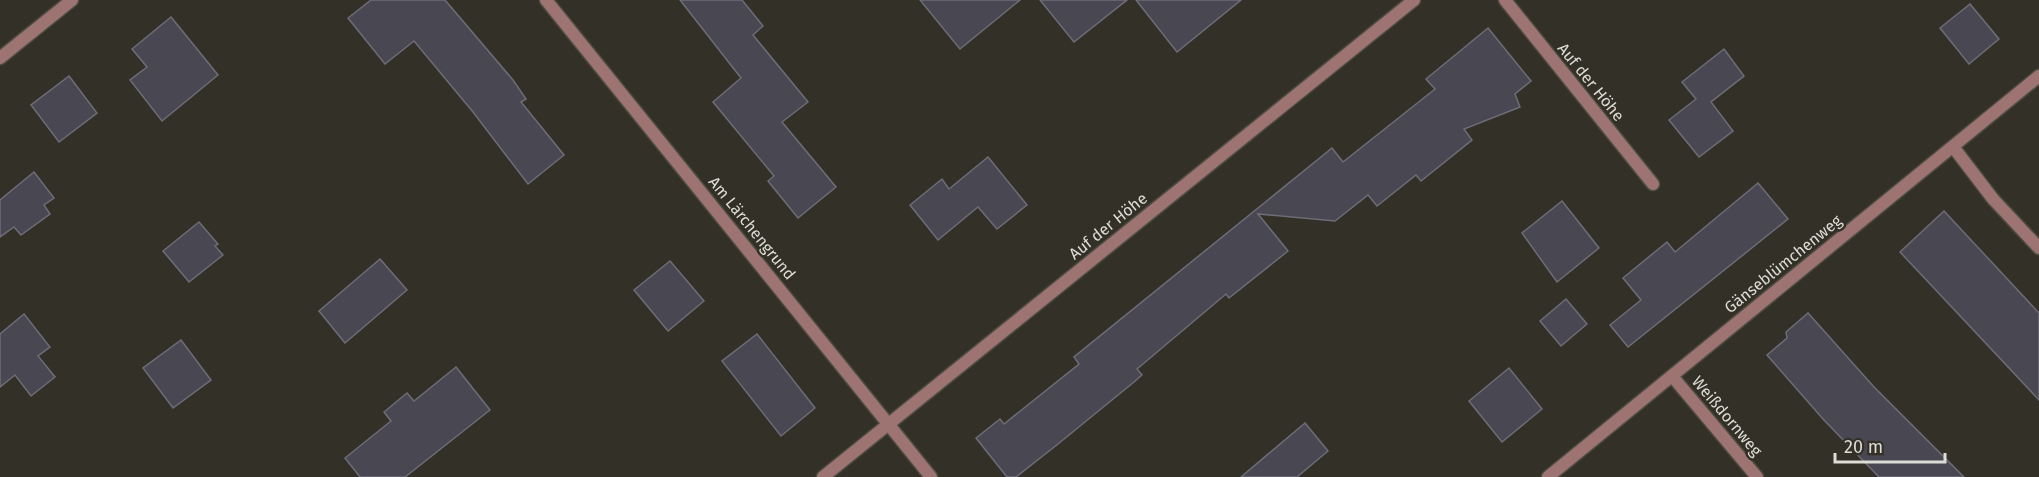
<svg xmlns="http://www.w3.org/2000/svg" width="2039" height="477" font-family="'Fira Sans',sans-serif">
<style>
.building{fill:#494852;stroke:#6e6c77;stroke-width:1.5}
.lines{fill:none;stroke-linecap:round;stroke-linejoin:round}
.lane-casing{stroke:#4e4c43;stroke-width:15}
.street-casing{stroke:#4e4c43;stroke-width:15}
.lane{stroke:#9d7471;stroke-width:12}
.street{stroke:#9d7471;stroke-width:12}
.labels{text-anchor:middle;dominant-baseline:central;stroke-width:5;stroke-linejoin:round;paint-order:stroke}
.street-label{font-size:16px;fill:#dddcd5;stroke:#333127}
</style>
<rect width="100%" height="100%" fill="#333127"/>
<g class="building">
<polygon points="371,0 445,0 513,80 526,99 521,102 564,155 528,184 473,112 414,41 385,64 348,18"/>
<polygon points="680,0 742,0 763,26 753,35 808,102 782,122 836,187 798,218 768,181 774,176 713,102 741,78"/>
<polygon points="920,0 1020,0 960,49"/>
<polygon points="1040,0 1127,0 1074,42"/>
<polygon points="1136,0 1241,0 1177,52"/>
<polygon points="1970,4 1999,39 1969,64 1940,28"/>
<polygon points="171,17 218,75 162,121 130,80 147,67 132,49"/>
<polygon points="1488,28 1531,81 1515,94 1520,107 1464,129 1472,140 1421,181 1416,175 1377,206 1368,195 1335,221 1258,214 1288,251 1229,298 1226,294 1137,369 1142,375 1134,382 1058,444 1016,477 1007,477 976,438 1000,419 1004,424 1079,364 1074,357 1332,148 1343,162 1435,89 1426,79"/>
<polygon points="1724,49 1744,76 1711,102 1733,131 1699,157 1669,120 1696,99 1682,82"/>
<polygon points="69,76 97,113 59,142 31,105"/>
<polygon points="988,157 1027,205 997,229 978,207 938,240 910,205 942,179 949,189"/>
<polygon points="34,172 54,198 44,205 50,214 21,235 14,227 0,237 0,200"/>
<polygon points="1758,183 1788,219 1628,347 1610,325 1641,300 1623,278 1667,242 1675,252"/>
<polygon points="1562,201 1599,248 1557,282 1522,233"/>
<polygon points="1944,211 2039,313 2039,400 1900,252"/>
<polygon points="199,222 218,244 215,246 223,255 189,282 163,251"/>
<polygon points="380,259 407,290 345,343 319,311"/>
<polygon points="670,261 704,301 668,331 634,290"/>
<polygon points="1566,299 1587,324 1561,346 1540,321"/>
<polygon points="1808,313 1874,387 1964,477 1879,477 1823,419 1767,355 1787,338 1786,332"/>
<polygon points="24,314 50,347 38,356 55,377 31,396 15,375 0,387 0,334"/>
<polygon points="757,334 815,408 781,436 722,361"/>
<polygon points="181,340 211,380 173,408 143,368"/>
<polygon points="456,367 490,410 405,477 360,477 345,458 391,421 384,412 407,393 414,401"/>
<polygon points="1509,368 1542,409 1502,442 1469,401"/>
<polygon points="1305,423 1328,451 1297,477 1241,477"/>
</g>
<g class="lines">
<defs>
<polyline id="lane" points="1505,0 1653,184"/>
<g id="street">
<polyline points="546,0 931,477"/>
<polyline points="0,58 72,0"/>
<polyline points="1954,148 1993,199 2039,248"/>
<polyline points="1672,376 1757,477"/>
<polyline points="823,477 1414,0"/>
<polyline points="1548,477 2039,76"/>
</g>
</defs>
<use href="#lane" class="lane-casing"/>
<use href="#street" class="street-casing"/>
<use href="#lane" class="lane"/>
<use href="#street" class="street"/>
</g>
<g class="labels">
<g class="street-label">
<text transform="translate(1591 82) rotate(51)">Auf der Höhe</text>
<text transform="translate(1108 226) rotate(-39)">Auf der Höhe</text>
<text transform="translate(752 228) rotate(51)">Am Lärchengrund</text>
<text transform="translate(1783 264) rotate(-39)">Gänseblümchenweg</text>
<text transform="translate(1727 416) rotate(50)">Weißdornweg</text>
</g>
</g>
<path d="M1835 453v9h110v-9" fill="none" stroke="#dddcd5" stroke-width="3"/>
<text x="1844" y="453" font-size="18" fill="#dddcd5" stroke="#333127" stroke-width="4.5" paint-order="stroke">20 m</text>
</svg>
